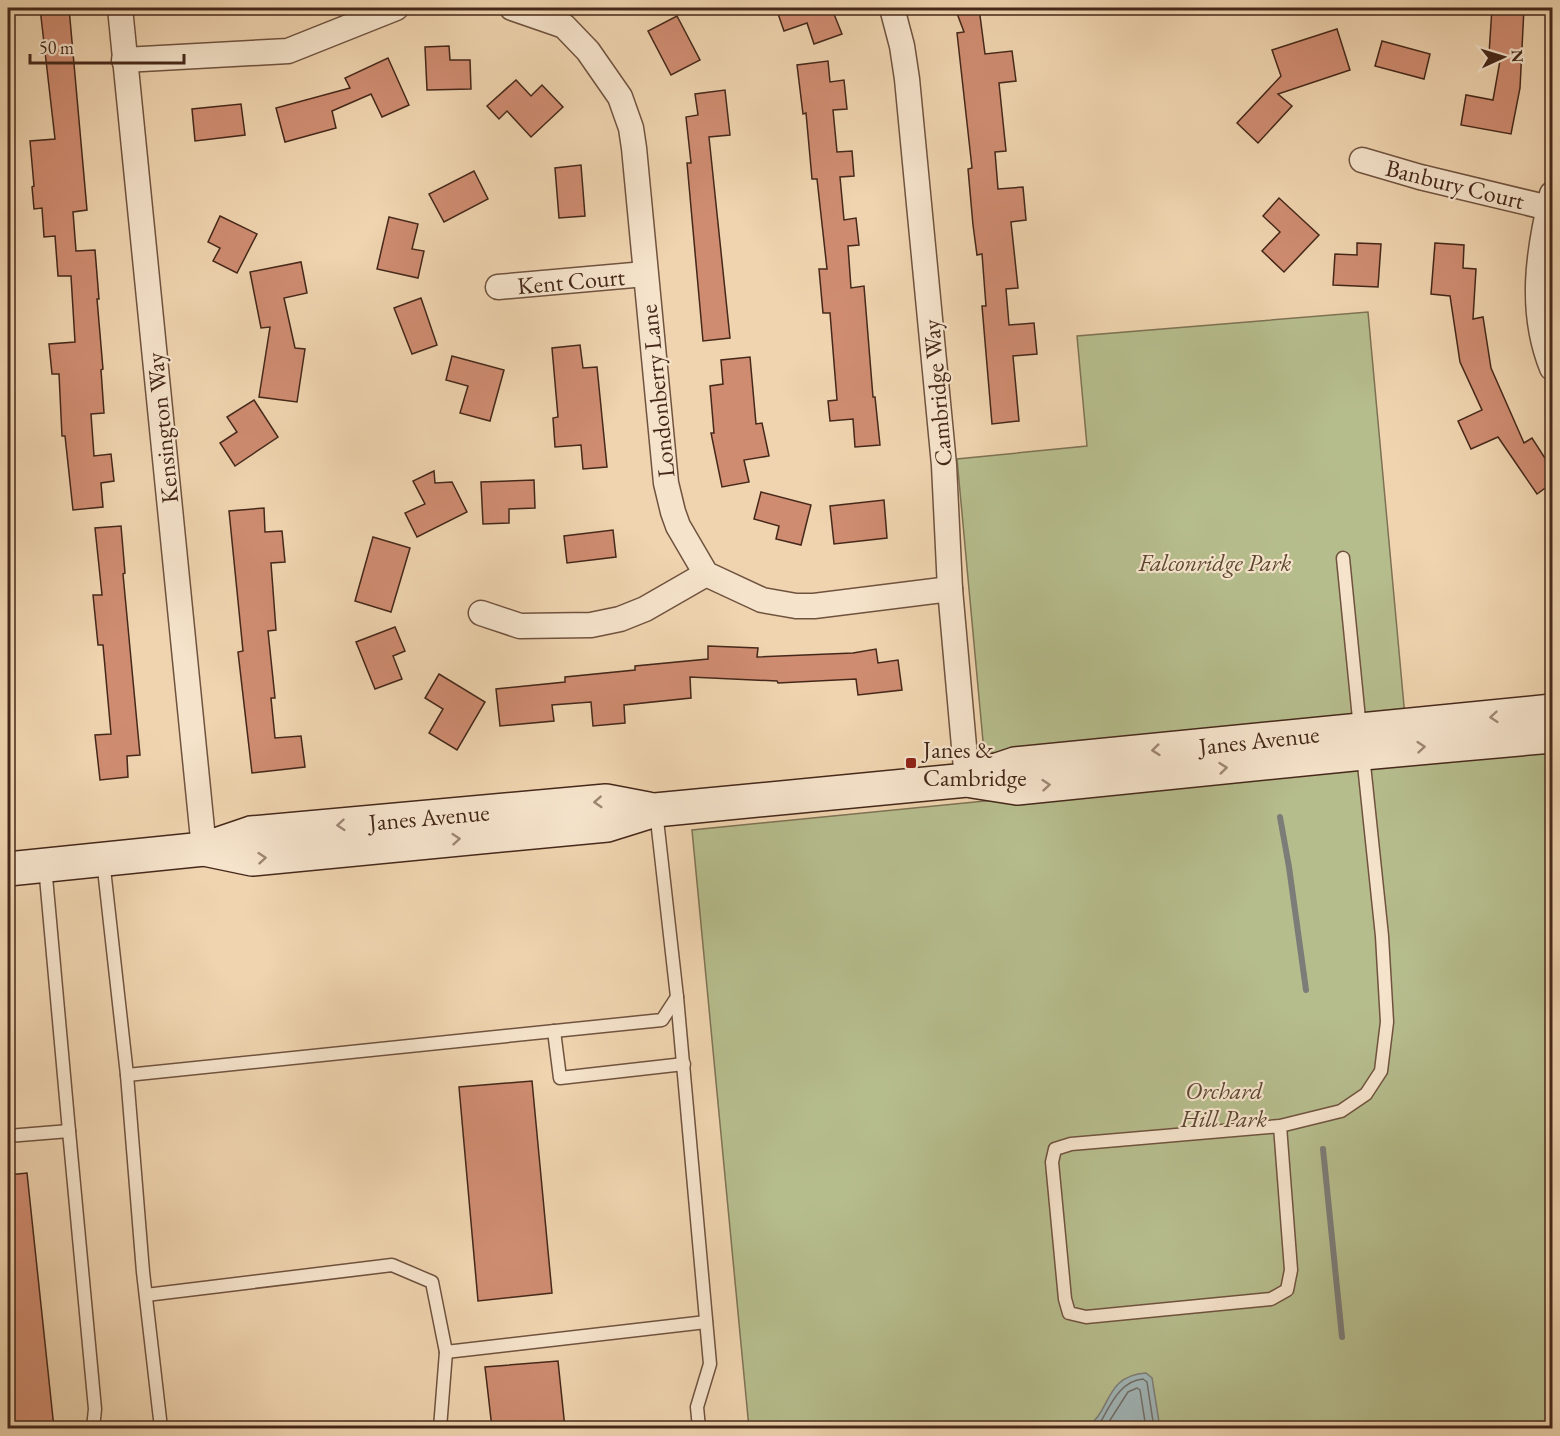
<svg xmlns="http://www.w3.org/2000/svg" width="1560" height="1436" font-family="'EB Garamond',serif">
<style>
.green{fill:#b6bd8d;stroke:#7e7254;stroke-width:1.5}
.water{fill:#a0b5b7;stroke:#7c7d78;stroke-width:1.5}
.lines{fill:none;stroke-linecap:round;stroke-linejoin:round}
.shore{stroke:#726e68;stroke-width:1.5}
.stream{stroke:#7c7d78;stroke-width:6}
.building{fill:#cf8c71;stroke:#45281a;stroke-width:1.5}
.lane-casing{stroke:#70533f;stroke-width:15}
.street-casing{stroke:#70533f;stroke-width:27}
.secondary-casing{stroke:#45281a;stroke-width:36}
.lane{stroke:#f5e3cb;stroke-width:12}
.street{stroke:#f5e3cb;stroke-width:24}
.secondary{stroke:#f5e3cb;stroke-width:33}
.oneway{stroke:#9d8672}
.poi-dot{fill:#8f2418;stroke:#f5e3cb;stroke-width:2}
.labels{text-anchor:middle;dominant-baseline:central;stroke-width:4.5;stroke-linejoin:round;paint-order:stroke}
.street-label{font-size:24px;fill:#45281a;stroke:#f5e3cb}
.park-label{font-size:24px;font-style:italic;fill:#5c4631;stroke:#f5e3cb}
.poi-label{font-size:24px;fill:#45281a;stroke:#f5e3cb;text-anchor:start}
</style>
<rect width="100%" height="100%" fill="#efd4af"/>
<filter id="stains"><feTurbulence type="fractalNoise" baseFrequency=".00333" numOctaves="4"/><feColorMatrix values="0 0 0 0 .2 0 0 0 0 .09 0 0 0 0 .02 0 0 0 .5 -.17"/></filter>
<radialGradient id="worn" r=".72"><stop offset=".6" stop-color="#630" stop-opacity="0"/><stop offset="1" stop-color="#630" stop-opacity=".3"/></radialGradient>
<g class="green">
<polygon points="1368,312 1405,717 997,755 989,751 983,741 957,459 1087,446 1077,336"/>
<polygon points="1552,747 1552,1428 749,1428 692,830 1397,760"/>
</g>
<path class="water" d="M1146 1373 1152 1378 1160 1428H1081C1113 1419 1100 1376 1146 1373Z"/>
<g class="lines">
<g class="shore">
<path d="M1097 1428C1109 1409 1118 1381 1143 1379L1147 1382 1154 1428"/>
<polyline points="1105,1428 1128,1392 1137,1388 1140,1390 1146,1428"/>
</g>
<g class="stream">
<polyline points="1280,817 1289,867 1306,990"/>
<polyline points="1323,1149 1342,1337"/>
</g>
</g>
<g class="building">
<polygon points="40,8 69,8 87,210 73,212 76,251 95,250 99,299 97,299 103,369 101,370 104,413 91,414 94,456 111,454 114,481 101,483 103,507 73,510 65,436 62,436 59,374 52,374 49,344 75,342 71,276 58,276 55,236 44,237 42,208 34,209 32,187 34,186 30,141 55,139"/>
<polygon points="776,8 845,8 845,10 834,14 842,34 814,44 807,23 784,31"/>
<polygon points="955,8 979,8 985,54 1012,51 1016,81 999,83 1006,151 995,152 998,189 1023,187 1026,220 1011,222 1018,288 1006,289 1009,325 1034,323 1037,354 1013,356 1019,421 992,424 982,306 986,306 982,254 977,255 973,225 968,169 972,168 957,33 964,32"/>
<polygon points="1492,8 1524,8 1520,88 1511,134 1461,125 1466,95 1493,100 1501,55 1489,54"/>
<polygon points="677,16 700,60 671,75 648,31"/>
<polygon points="1337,29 1350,70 1278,94 1292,106 1258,143 1237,123 1281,76 1272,50"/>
<polygon points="1382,41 1430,54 1424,79 1375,66"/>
<polygon points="449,46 450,60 470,60 471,89 427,90 425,47"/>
<polygon points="388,58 409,105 382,117 371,94 332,111 336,128 285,142 276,108 350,88 345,78"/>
<polygon points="828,61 830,82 844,80 847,109 833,110 837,152 852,151 854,176 840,177 844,220 856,218 859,245 848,246 851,288 864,286 873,397 875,397 880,445 855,447 853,419 830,421 828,401 837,400 830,313 823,313 819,269 827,269 817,179 812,179 806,113 803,114 797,65"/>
<polygon points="516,80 531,96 542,85 563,107 531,137 507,111 499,119 487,106"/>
<polygon points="725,90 730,135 709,137 730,338 703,341 687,163 691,163 686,117 698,115 695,94"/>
<polygon points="241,104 245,135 195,141 192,109"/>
<polygon points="581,165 585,216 559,218 555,168"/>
<polygon points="474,171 488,199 444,222 429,194"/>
<polygon points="1279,198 1319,235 1284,272 1262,251 1280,232 1263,216"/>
<polygon points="220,216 257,234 237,273 213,261 220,248 208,242"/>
<polygon points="389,217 418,224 412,249 424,251 418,278 377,269"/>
<polygon points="1357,243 1381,244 1378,287 1333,285 1335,254 1357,255"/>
<polygon points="1435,243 1464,245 1463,268 1476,269 1473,319 1483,317 1491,368 1524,443 1532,438 1552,469 1552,483 1537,494 1498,437 1471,449 1458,421 1482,410 1460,362 1450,296 1431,294"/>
<polygon points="301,262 307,293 284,298 295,348 305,349 297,402 259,397 270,327 261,328 250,272"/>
<polygon points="421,298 437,345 412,354 394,308"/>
<polygon points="580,345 583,368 597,367 607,467 583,469 581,445 555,447 553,418 558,417 552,348"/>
<polygon points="452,356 504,370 490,421 460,413 468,386 446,380"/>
<polygon points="750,357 756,424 762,423 769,456 744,460 749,482 722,487 711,433 714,433 710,386 723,384 721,360"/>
<polygon points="254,400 278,437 235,466 220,443 237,432 227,417"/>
<polygon points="434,471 435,483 452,482 467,512 417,537 405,513 425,504 413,481"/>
<polygon points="534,480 535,508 509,509 509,523 483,524 481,482"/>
<polygon points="761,492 811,505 801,545 776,539 779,526 754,519"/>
<polygon points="884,500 887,538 834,544 830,506"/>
<polygon points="264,508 265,532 282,531 285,562 271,563 276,630 268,631 275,698 271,698 275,738 301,736 305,767 252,773 238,652 243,651 229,511"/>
<polygon points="121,526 125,573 123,574 140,755 127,756 128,777 100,780 95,735 111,734 103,645 98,645 93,595 102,595 95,528"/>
<polygon points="613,530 616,557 567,563 564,536"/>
<polygon points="373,537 410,548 391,612 355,601"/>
<polygon points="395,627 405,651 393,656 402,679 375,689 356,642"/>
<polygon points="708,646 758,648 757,657 853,653 876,649 878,663 898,660 902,690 858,695 856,679 778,683 777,681 690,677 691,698 624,705 625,723 593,726 591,702 552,705 554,721 500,726 496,689 565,682 565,677 635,670 635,666 708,659"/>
<polygon points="439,674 485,702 457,750 429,733 443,709 425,698"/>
<polygon points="532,1081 552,1293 478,1301 459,1087"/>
<polygon points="27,1173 54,1428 8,1428 8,1175"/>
<polygon points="558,1361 565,1428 492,1428 485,1367"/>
</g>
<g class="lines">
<defs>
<g id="lane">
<polyline points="1343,558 1360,729"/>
<polyline points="103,860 127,1075 662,1020 677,997 656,811"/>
<polyline points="45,866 69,1131"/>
<polyline points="677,997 710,1364 697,1407 699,1428"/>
<polyline points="554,1031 560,1078 684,1064"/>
<polyline points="127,1075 143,1272 161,1428"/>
<polyline points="1280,1126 1291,1270 1287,1290 1271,1299 1086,1317 1069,1313 1065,1299 1052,1162 1055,1149 1071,1144 1280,1126 1341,1111 1366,1094 1381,1071 1387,1022 1382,936 1363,755"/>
<polyline points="8,1136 69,1131 95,1409 93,1428"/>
<polyline points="146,1295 392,1265 432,1282 446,1352 706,1322"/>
<polyline points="440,1428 446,1352"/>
</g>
<g id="street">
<polyline points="120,8 204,849"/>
<polyline points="512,8 564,26 588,51 620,97 631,128 634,148 666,483 673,512 678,526 706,574 762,600 796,606 814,606 950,589"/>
<polyline points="892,8 902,46 907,79 944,465 950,589 967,780"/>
<polyline points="124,60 288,51 396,8"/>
<polyline points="1362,160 1420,177 1549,208"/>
<path d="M1552 194C1538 252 1529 311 1552 368"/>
<polyline points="498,287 645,274"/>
<polyline points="481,613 520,626 591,625 620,619 645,609 706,574"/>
</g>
<g id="secondary">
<polyline points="972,781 1017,788 1363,753 1552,736"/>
<polyline points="204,849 252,859 607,825 655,810 967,780 1015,764 1552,711"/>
<polyline points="8,869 204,849 251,833 606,801 648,809"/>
</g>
</defs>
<use href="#lane" class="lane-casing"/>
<use href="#street" class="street-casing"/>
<use href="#secondary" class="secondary-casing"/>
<use href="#lane" class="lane"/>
<use href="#street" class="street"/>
<use href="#secondary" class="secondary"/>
</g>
<defs><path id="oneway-chevron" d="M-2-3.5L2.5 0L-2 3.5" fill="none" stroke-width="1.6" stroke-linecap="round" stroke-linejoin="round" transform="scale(1.5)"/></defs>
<g class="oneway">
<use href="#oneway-chevron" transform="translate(1494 717) rotate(175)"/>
<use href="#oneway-chevron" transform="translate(1421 747) rotate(-5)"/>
<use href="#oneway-chevron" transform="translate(1156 750) rotate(174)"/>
<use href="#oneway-chevron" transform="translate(1223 768) rotate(-6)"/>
<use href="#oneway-chevron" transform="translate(1046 785) rotate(-5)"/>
<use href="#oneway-chevron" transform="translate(598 802) rotate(176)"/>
<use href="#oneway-chevron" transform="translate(341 825) rotate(175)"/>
<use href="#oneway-chevron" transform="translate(456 839) rotate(-5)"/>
<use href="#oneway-chevron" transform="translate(262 858) rotate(-5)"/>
</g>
<rect class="poi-dot" x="905" y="757" width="12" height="12" rx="3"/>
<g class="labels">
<g class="street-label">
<text transform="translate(1455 184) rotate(14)">Banbury Court</text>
<text transform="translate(571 281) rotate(-5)">Kent Court</text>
<text transform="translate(657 391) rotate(-96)">Londonberry Lane</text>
<text transform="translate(937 393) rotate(-95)">Cambridge Way</text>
<text transform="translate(162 428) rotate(-96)">Kensington Way</text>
<text transform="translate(1259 740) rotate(-6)">Janes Avenue</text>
<text transform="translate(429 817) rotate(-5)">Janes Avenue</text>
</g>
<g class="park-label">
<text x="1215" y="562">Falconridge Park</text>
<text x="1224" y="1090">Orchard<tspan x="1224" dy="28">Hill Park</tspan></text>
</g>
<g class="poi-label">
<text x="923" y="749">Janes &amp;<tspan x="923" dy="28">Cambridge</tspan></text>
</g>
</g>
<rect width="1560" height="1436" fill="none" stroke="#efd4af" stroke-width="30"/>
<rect x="9" y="9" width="1542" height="1418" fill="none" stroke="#45281a" stroke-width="3"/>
<rect x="15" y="15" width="1530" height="1406" fill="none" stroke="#45281a" stroke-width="1.5"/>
<g transform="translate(1503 57) rotate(86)" stroke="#f5e3cb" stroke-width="4.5" paint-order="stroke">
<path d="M0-4.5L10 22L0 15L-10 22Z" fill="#45281a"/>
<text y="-9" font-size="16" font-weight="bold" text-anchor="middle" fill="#45281a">N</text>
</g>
<path d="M30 54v9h154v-9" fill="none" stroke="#45281a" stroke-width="3"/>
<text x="39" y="54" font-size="18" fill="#45281a" stroke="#f5e3cb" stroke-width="4.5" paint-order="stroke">50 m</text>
<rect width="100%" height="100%" filter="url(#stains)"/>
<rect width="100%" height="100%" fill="url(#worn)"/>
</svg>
